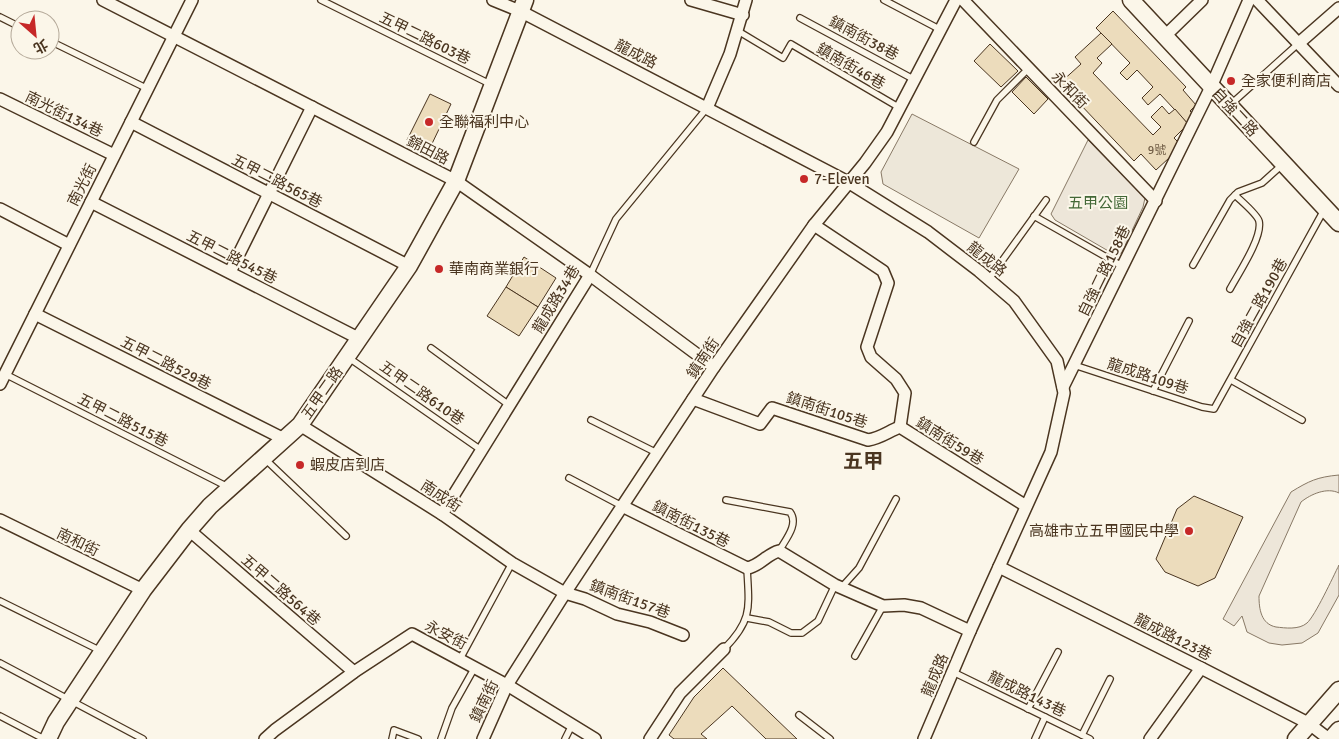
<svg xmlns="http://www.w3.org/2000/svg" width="1339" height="739" font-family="Signika,'Noto Sans TC',sans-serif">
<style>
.green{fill:#ede6d9;stroke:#887966}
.parking{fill:#ede7d9;stroke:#887966}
.building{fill:#ecdcbc;stroke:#4a3520}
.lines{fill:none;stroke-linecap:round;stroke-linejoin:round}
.lane-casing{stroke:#4a3520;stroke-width:8}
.street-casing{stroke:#4a3520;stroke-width:14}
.secondary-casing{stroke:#4a3520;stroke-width:19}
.lane{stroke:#fbf6e9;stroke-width:5.5}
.street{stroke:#fbf6e9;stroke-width:11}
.secondary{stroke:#fbf6e9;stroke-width:16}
.poi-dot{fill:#c62828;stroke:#fbf6e9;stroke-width:2}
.labels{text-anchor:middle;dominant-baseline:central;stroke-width:4;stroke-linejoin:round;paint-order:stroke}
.number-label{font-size:12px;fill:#725f47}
.street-label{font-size:15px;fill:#4a3520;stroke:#fbf6e9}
.poi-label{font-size:15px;fill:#4a3520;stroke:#fbf6e9;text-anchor:start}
.park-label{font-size:15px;fill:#436837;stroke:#fbf6e9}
.district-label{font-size:20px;font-weight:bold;fill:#4a3520;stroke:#fbf6e9}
</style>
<rect width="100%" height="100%" fill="#fbf6e9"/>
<g class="green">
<polygon points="1088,140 1145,198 1143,207 1122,252 1117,256 1055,220 1051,214"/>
<path d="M1339 475V493C1327 487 1311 494 1301 502L1259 596C1259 609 1261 624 1276 627 1285 628 1299 630 1307 623 1315 616 1333 577 1339 565V595L1318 633 1302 643 1282 645 1269 643 1247 632 1242 616 1234 626 1223 619 1291 492C1309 481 1317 477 1339 475Z"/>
</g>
<polygon class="parking" points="912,114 1019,169 979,238 883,184 881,172"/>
<g class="building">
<polygon points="1113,11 1186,87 1183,90 1196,105 1190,111 1196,117 1188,124 1160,94 1148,105 1142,98 1153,87 1137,70 1127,80 1120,73 1130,63 1096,28"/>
<polygon points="1101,33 1112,44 1097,58 1102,63 1093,73 1153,135 1161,127 1151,117 1162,106 1169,114 1175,109 1188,124 1174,138 1182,146 1156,170 1141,154 1134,161 1060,83 1081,64 1075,57"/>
<polygon points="990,44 1018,71 1001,87 974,61"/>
<polygon points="1026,77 1048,99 1034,114 1012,92"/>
<polygon points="430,94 451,104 429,150 407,140"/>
<polygon points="524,257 556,278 538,307 506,287"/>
<polygon points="506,287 538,307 519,336 487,316"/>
<polygon points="1194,496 1243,517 1215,578 1198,586 1165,572 1156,559 1177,509"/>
<polygon points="723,668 797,739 766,739 732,706 701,734 707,739 674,739 669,735 694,697"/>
</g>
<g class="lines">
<defs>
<g id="lane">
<polyline points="321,0 490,84"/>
<polyline points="884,0 941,30"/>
<polyline points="0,17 20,27"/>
<polyline points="800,18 915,80"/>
<polyline points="738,31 783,58 791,44 900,108"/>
<polyline points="50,41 148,89"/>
<polyline points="1230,105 1299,43"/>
<polyline points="974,142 997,100 1029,68"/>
<polyline points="1034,216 1122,266"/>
<polyline points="1193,265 1230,200 1238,192 1262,183 1282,165"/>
<polyline points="590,275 616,219 707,108"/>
<polyline points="989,279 1046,200"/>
<path d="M1230 289C1238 274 1263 237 1259 221 1257 214 1241 201 1235 195"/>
<polyline points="431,348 509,405"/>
<polyline points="349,358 481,450"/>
<polyline points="1074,365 1202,407 1214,409 1324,210"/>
<polyline points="5,374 228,487"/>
<polyline points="1231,380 1302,420"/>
<polyline points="1153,391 1189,321"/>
<polyline points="591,420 657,453"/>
<polyline points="265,459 346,536"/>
<polyline points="569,478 622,506"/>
<path d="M726 500 790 512C799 524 786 539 779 551"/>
<polyline points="841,588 859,568 896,499"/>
<polyline points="0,601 101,651"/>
<polyline points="747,618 769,622 791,633 802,633 818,621 835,585"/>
<path d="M724 649C753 620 749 607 747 568"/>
<polyline points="855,656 883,606"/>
<polyline points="460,659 512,563"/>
<polyline points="0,663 143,739"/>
<polyline points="953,672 1090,739"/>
<polyline points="1028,709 1058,652"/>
<polyline points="799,715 830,739"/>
<polyline points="0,716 44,739"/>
<polyline points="1082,735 1110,679"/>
<polyline points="392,739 394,730 418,739"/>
<polyline points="441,739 452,708 475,667"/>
<polyline points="565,739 572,725"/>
<polyline points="1035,739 1045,717"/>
</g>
<g id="street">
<polyline points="103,0 456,181 590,275 714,367"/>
<polyline points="493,0 520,11 848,182 928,232 979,271 1014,301 1057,361 1064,393 1051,452 970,631 924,739"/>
<polyline points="691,0 743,15"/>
<polyline points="963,0 1156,201"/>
<polyline points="1257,0 1339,86"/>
<polyline points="1165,36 1202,0"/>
<polyline points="1299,43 1339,8"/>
<polyline points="0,99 114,155"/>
<polyline points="707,108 730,54 746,0"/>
<polyline points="131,122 409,266"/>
<polyline points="91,202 360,339"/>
<polyline points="0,209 69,245"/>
<polyline points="814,225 883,271 888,283 867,347 871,357 896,379 905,393 900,427 1026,506"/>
<polyline points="230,272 312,107"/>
<polyline points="35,314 284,439"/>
<polyline points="0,384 192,0"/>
<polyline points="1063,387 1211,87 1249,0"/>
<path d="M693 399 760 424 772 408 868 440C881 438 889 431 900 427"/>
<polyline points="300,425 442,514 512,563 565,593 585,599 617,614 650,622 683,635"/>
<path d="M622 506 747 568C760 566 767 554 779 551L835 585 883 606 904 605 921 608 970 631"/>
<polyline points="442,514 590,275"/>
<polyline points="0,520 143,590"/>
<polyline points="189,530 354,672"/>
<polyline points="999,567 1201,668 1308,723 1329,739"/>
<polyline points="265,739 275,730 354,672 412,634 507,685 595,739"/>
<polyline points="483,739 507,685 565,593 714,367 814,225 865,163 887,132 956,0"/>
<polyline points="650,739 680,693 724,649"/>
<polyline points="1150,739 1201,668"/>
</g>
<g id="secondary">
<polyline points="1131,0 1339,223"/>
<polyline points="48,739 56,722 143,590 189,530 210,506 300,425 409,266 456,181 525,0"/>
<polyline points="1296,739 1339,690"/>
<polyline points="1331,739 1339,730"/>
</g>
</defs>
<use href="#lane" class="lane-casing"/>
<use href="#street" class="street-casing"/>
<use href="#secondary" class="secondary-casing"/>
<use href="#lane" class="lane"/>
<use href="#street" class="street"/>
<use href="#secondary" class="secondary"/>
</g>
<g class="poi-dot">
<circle cx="1231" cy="81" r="5"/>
<circle cx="429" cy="122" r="5"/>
<circle cx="804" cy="179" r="5"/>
<circle cx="439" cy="269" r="5"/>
<circle cx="300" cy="465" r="5"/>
<circle cx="1189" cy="531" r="5"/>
</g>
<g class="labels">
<g class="number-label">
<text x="1157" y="150">9號</text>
</g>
<g class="street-label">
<text transform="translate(425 38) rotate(26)">五甲二路603巷</text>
<text transform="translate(864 38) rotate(28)">鎮南街38巷</text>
<text transform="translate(636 54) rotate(27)">龍成路</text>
<text transform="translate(851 66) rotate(30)">鎮南街46巷</text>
<text transform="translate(1070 90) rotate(46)">永和街</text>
<text transform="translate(1235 112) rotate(47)">自強二路</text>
<text transform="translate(64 114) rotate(26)">南光街134巷</text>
<text transform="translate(428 150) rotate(27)">錦田路</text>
<text transform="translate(277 181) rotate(27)">五甲二路565巷</text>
<text transform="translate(82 185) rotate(-63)">南光街</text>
<text transform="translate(232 257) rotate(27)">五甲二路545巷</text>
<text transform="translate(987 259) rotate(39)">龍成路</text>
<text transform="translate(1104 271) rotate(-64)">自強二路158巷</text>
<text transform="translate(556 299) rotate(-59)">龍成路34巷</text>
<text transform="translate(1259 303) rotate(-61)">自強二路190巷</text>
<text transform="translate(703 358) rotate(-56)">鎮南街</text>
<text transform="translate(166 363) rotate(27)">五甲二路529巷</text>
<text transform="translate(1148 376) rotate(18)">龍成路109巷</text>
<text transform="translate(322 393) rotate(-55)">五甲二路</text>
<text transform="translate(422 393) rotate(35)">五甲二路610巷</text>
<text transform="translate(827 410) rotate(18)">鎮南街105巷</text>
<text transform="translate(123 420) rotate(27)">五甲二路515巷</text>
<text transform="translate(950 441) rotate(32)">鎮南街59巷</text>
<text transform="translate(441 496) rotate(33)">南成街</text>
<text transform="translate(691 524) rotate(27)">鎮南街135巷</text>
<text transform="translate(78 542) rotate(26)">南和街</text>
<text transform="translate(281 590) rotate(41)">五甲二路564巷</text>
<text transform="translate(630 599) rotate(20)">鎮南街157巷</text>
<text transform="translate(446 635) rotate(27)">永安街</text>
<text transform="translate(1173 637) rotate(27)">龍成路123巷</text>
<text transform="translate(935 675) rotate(-67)">龍成路</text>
<text transform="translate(1027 694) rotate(26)">龍成路143巷</text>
<text transform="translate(484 701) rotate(-64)">鎮南街</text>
</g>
<g class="poi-label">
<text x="1241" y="81">全家便利商店</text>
<text x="439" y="122">全聯福利中心</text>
<text x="814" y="179">7-Eleven</text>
<text x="449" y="269">華南商業銀行</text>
<text x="310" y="465">蝦皮店到店</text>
<text x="1179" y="531" text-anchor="end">高雄市立五甲國民中學</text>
</g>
<g class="park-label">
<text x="1098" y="203">五甲公園</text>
</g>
<g class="district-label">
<text x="863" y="461">五甲</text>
</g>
</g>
<g transform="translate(35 35) rotate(153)"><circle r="24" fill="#fbf6e9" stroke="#b4a999"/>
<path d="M0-4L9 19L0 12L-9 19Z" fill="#c62828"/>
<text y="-8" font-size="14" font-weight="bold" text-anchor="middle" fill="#4a3520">北</text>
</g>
</svg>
